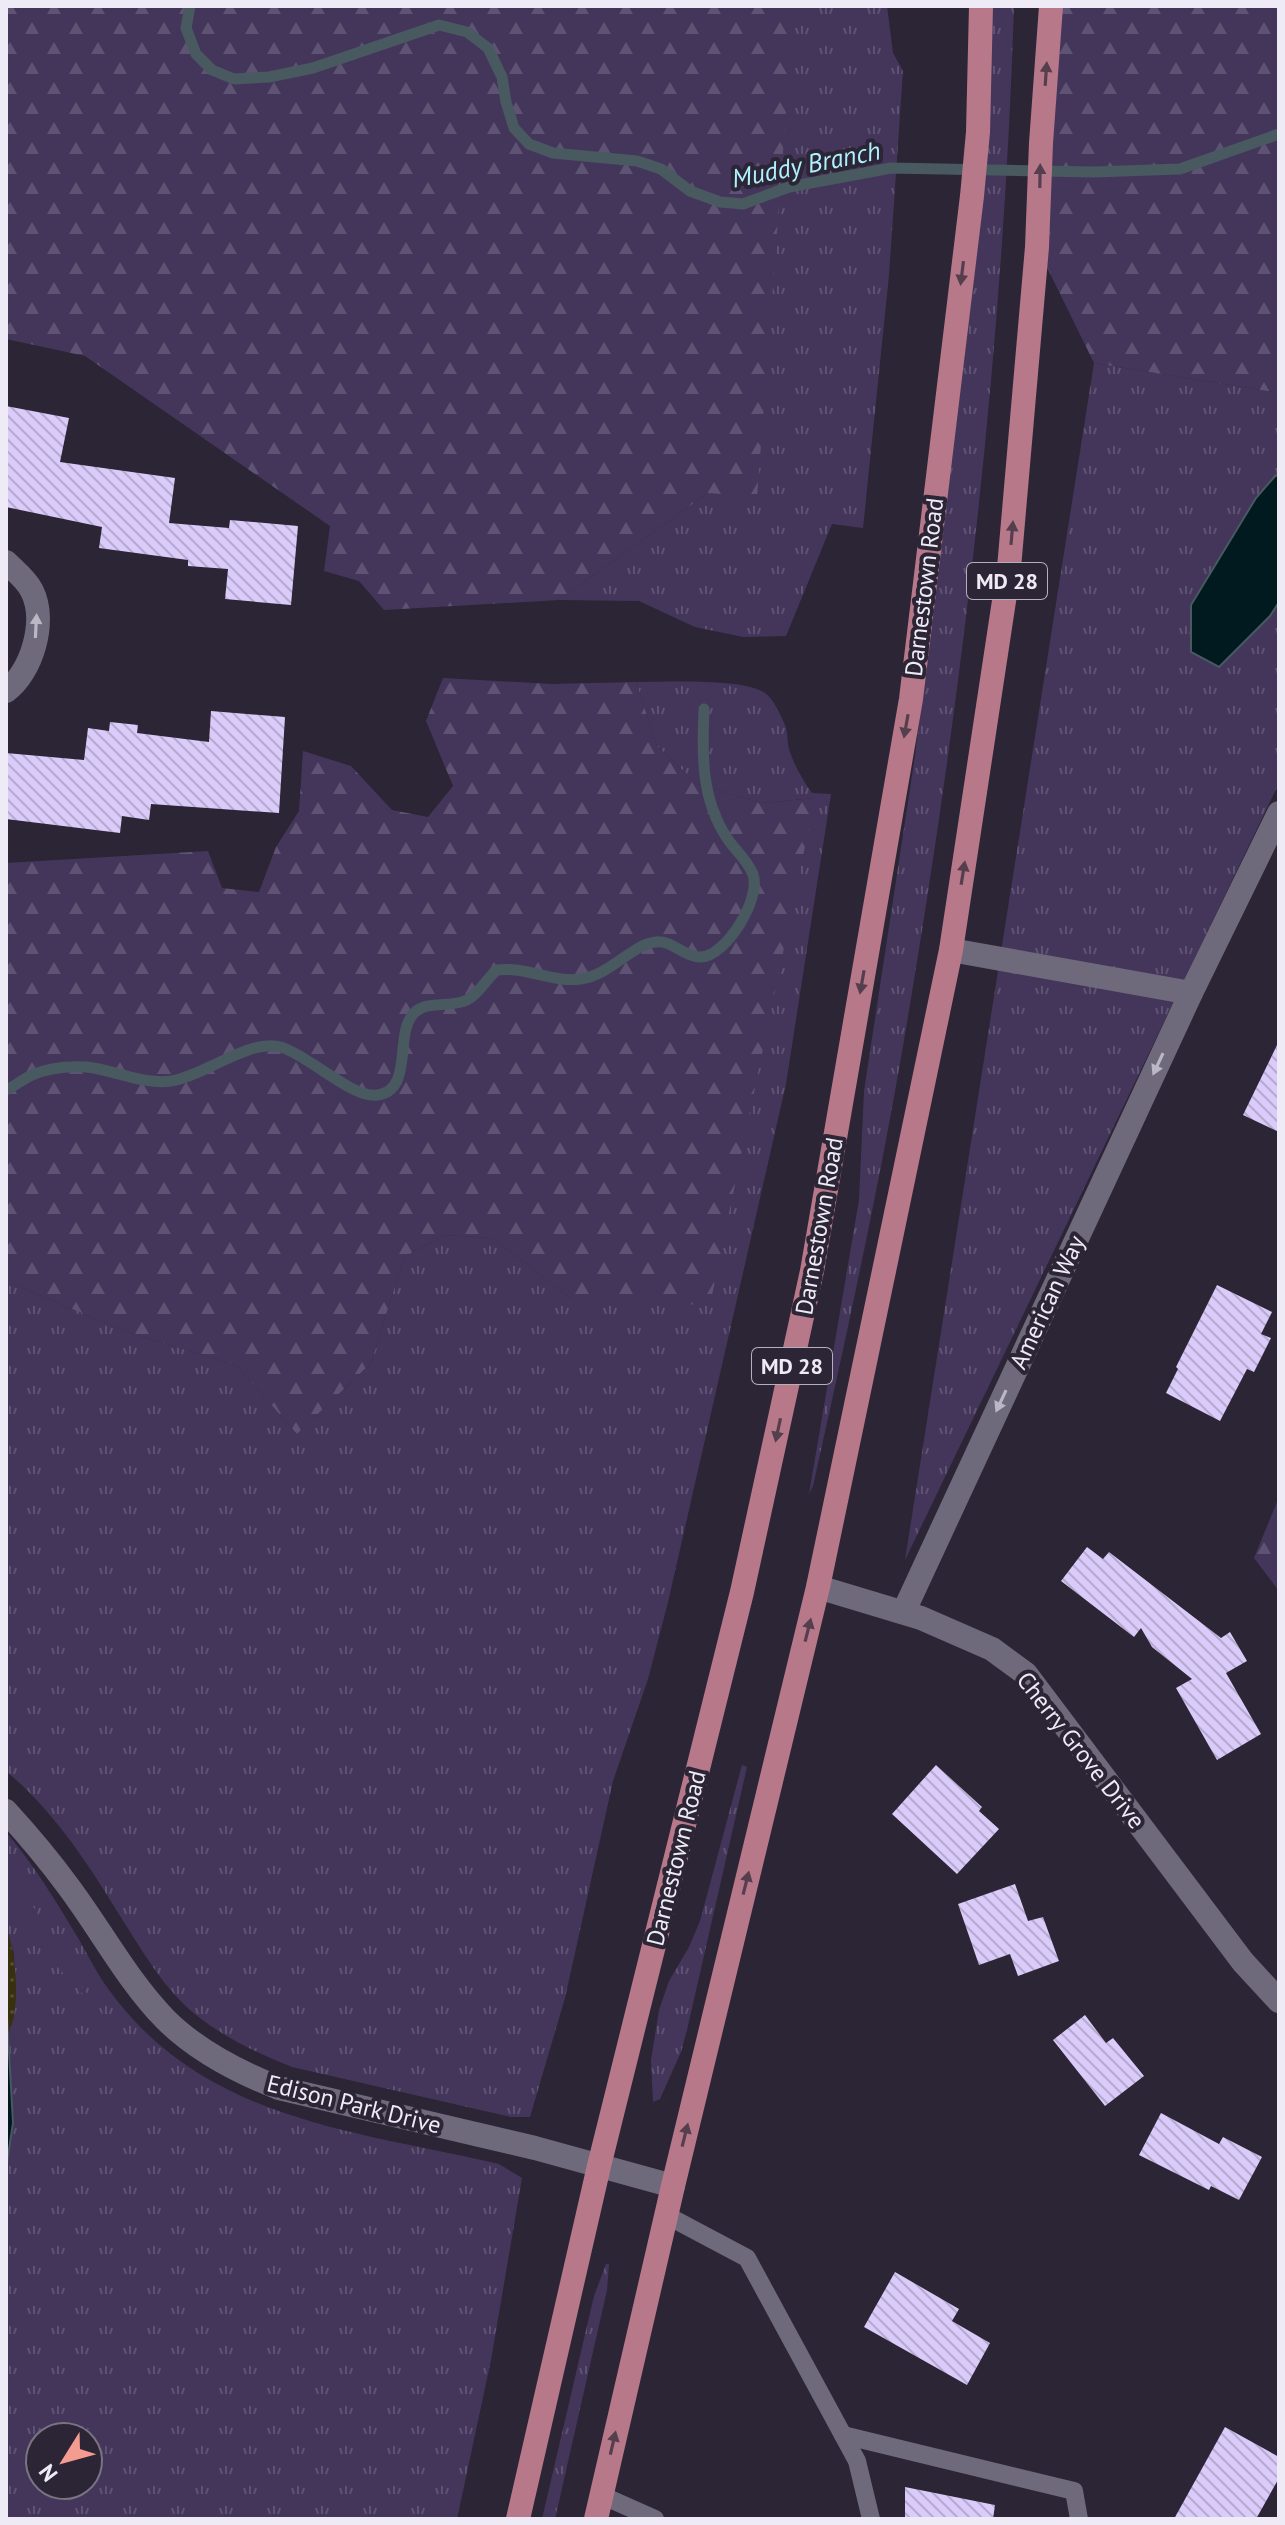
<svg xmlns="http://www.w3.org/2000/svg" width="1285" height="2525" font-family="'PT Sans',sans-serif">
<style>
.grass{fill:url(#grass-tufts);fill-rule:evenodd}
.forest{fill:url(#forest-firs)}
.sand{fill:url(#sand-dots)}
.park{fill:#44365b}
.water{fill:#011a1f;stroke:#485960;stroke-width:2}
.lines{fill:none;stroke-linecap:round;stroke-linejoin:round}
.stream{stroke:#485960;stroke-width:11}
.building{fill:url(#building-back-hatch)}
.lane{stroke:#6f697c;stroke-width:18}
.street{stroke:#6f697c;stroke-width:24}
.primary{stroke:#b7798a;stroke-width:24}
.oneway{fill:#553e4e}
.oneway2{fill:#bbb7c5}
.labels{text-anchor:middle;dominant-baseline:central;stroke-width:8;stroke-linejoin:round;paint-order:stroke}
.shield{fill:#2b2535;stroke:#b4b0bc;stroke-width:2}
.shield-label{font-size:22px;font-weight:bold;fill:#eeebf6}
.street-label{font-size:24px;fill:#eeebf6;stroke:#2b2535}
.water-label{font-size:26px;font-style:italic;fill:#b0f1ff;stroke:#2b2535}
</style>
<defs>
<pattern id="grass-tufts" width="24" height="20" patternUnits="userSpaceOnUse" patternTransform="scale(2)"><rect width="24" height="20" fill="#44365b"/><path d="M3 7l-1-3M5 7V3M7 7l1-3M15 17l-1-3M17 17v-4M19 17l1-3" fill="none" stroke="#5f5373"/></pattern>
<pattern id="forest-firs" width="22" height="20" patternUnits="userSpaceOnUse" patternTransform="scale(2)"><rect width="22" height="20" fill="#44365b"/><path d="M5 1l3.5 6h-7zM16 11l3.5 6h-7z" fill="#5f5373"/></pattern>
<pattern id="sand-dots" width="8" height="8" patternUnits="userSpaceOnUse" patternTransform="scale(2)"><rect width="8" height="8" fill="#38300f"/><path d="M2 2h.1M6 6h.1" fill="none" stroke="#554e33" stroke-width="1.8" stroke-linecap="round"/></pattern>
<pattern id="building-back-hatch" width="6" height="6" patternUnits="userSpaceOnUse" patternTransform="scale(2)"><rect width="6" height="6" fill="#dacbfa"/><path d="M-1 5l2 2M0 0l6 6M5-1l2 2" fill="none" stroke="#b5aace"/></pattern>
</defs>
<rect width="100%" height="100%" fill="#2b2535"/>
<g class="grass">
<polygon points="793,6 887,6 893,53 903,71 889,275 863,528 832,524 786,636 743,637 695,627 639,601 559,600 708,493"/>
<path d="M984 6H1014C1003 356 961 707 902 1052 877 1197 845 1342 813 1486L809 1494 859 1200 864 1091 915 756 954 428Z"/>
<polygon points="1094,363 1279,393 1279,783 905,1560"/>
<path d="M636 682C663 682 745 678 765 693 775 701 780 714 785 725 788 733 787 741 789 749 794 765 802 779 812 793L831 794 786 1084 668 1602 648 1679 613 1781 565 1998 530 2117H511L292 2067C257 2053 225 2038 196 2015 164 1989 143 1952 122 1919 89 1865 55 1812 6 1771V1281L127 1332 236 1365 297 1434 371 1363 404 1257 445 1235 493 1238 573 1300 814 798 761 803 697 784 657 746Z"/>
<polygon points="742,1765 747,1767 687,2030 681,2052 660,2099 653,2102 651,2060 659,2010 669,1981 689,1947 700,1921"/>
<path d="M6 1832C34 1865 56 1901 78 1938 88 1955 97 1974 109 1990 203 2120 355 2131 499 2164L522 2178 491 2360 457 2519H6V2169L13 2123 9 2032 14 2016 15 1983 14 1954 6 1927ZM40 2437H88V2485H40Z"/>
<polygon points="606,2264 609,2264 607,2290 555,2519 542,2519 594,2296"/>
</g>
<g class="forest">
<polygon points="6,6 794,6 757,497 708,493 559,600 384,610 359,581 324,571 330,526 85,356 6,339"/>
<polygon points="1051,6 1279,6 1279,393 1094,363 1037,247"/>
<polygon points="443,678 552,684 636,682 657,746 697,784 761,803 815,798 710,1305 573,1300 493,1238 445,1235 404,1257 371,1363 297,1434 236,1365 127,1332 6,1281 6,863 208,851 222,888 259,892 276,847 299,811 303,751 351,766 392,810 428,817 453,786 426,721"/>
<polygon points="1279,1497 1279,1591 1254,1558"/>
</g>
<path class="sand" d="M6 1927C16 1954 21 2006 9 2032L6 1999Z"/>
<path class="park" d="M6 1866C43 1916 68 1972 107 2020L6 1912Z"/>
<g class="water">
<polygon points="1276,475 1279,478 1279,602 1270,616 1219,667 1191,652 1191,605 1256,498"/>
<polygon points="6,1999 13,2123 6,2169"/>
</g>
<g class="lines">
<g class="stream">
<polyline points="190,6 186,28 196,54 212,70 234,79 269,77 313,68 439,25 467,32 488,48 502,77 506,102 514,128 529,144 553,153 637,161 661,169 690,191 720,202 743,204 789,187 891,168 1094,172 1180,169 1279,134"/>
<path d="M6 1090C15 1086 23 1079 32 1075 48 1068 70 1066 87 1067 114 1070 143 1085 171 1081 204 1076 250 1038 281 1047 310 1056 352 1099 378 1095 412 1090 396 1039 411 1017 423 998 450 1009 467 1000 480 993 486 979 497 970 525 966 552 983 581 979 611 975 632 944 656 942 672 940 684 957 701 957 726 957 764 895 752 872 746 859 734 849 727 838 701 799 702 754 704 709"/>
</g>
</g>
<g class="building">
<polygon points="6,406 69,418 60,462 175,478 169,523 229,528 230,520 298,526 291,605 225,599 228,569 188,566 188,560 99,548 102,527 6,507"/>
<polygon points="211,711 285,717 279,813 151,804 149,820 122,816 120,833 6,819 6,753 84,760 88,728 109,731 110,722 138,725 137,733 209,742"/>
<polygon points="1279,1041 1279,1132 1243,1115"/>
<polygon points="1217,1285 1272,1312 1261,1334 1271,1338 1254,1372 1247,1369 1220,1421 1166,1393 1178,1369 1176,1367"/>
<polygon points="1087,1547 1103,1559 1109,1552 1221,1638 1230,1632 1247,1661 1226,1673 1261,1734 1217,1760 1176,1688 1192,1679 1152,1647 1141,1628 1134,1637 1061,1581"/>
<polygon points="936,1765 982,1807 979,1811 999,1829 957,1874 892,1814"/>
<polygon points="1015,1884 1028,1921 1043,1917 1059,1961 1018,1976 1010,1954 979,1965 958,1904"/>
<polygon points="1085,2015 1106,2043 1113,2038 1144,2076 1105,2106 1053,2040"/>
<polygon points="1161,2113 1219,2144 1223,2137 1262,2157 1239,2200 1211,2186 1209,2190 1139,2155"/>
<polygon points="895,2272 959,2309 952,2321 990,2343 967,2385 864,2327"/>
<polygon points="1225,2427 1279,2457 1279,2478 1256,2519 1174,2519"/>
<polygon points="905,2487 995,2505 993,2519 905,2519"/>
</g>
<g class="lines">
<g class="lane">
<polyline points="666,2215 747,2258 857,2461 871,2519"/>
<polyline points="843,2435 1074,2491 1079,2519"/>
<polyline points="601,2495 655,2519"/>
</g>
<g class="street">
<path d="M6 562C14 570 27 580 32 591 47 621 32 672 6 691"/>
<polyline points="951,950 1191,993"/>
<polyline points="818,1587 921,1618 992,1649 1026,1674 1243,1962 1279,2001"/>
<polyline points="904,1611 1191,993 1279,813"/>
<path d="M6 1811C28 1835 49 1860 68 1886 101 1930 127 1980 165 2019 197 2051 238 2072 279 2088L535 2148 673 2186"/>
</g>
<g class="primary">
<polyline points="518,2519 599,2166 742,1592 812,1271 911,699 972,196 978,132 981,6"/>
<polyline points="596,2519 673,2186 818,1587 951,950 1009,568 1037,247 1041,143 1051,6"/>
</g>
</g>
<defs><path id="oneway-solid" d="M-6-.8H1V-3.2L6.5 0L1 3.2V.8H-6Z" transform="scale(2)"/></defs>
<g class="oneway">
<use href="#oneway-solid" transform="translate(1046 74) rotate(-86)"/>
<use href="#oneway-solid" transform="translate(1040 176) rotate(-89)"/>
<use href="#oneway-solid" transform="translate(962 273) rotate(97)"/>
<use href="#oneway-solid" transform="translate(1012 533) rotate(-85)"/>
<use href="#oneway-solid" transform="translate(906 726) rotate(100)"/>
<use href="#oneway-solid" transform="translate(963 873) rotate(-81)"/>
<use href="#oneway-solid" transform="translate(862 982) rotate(100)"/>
<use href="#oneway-solid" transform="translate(778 1430) rotate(102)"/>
<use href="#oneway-solid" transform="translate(808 1630) rotate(-76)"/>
<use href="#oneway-solid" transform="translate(746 1883) rotate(-76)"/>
<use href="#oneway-solid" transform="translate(685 2135) rotate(-76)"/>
<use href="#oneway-solid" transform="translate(613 2443) rotate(-77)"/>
</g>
<g class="oneway2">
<use href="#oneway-solid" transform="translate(36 626) rotate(-87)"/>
<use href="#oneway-solid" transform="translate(1158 1064) rotate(115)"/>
<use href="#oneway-solid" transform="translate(1001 1401) rotate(115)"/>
</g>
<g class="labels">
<g class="shield">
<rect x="967" y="563" width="80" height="36" rx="6"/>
<rect x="752" y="1348" width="80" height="36" rx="6"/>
</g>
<g class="shield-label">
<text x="1007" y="581">MD 28</text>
<text x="792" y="1366">MD 28</text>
</g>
<g class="street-label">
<text transform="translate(924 587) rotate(-83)">Darnestown Road</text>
<text transform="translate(819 1226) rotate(-80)">Darnestown Road</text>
<text transform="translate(1047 1302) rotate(-65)">American Way</text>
<text transform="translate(1081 1750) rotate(52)">Cherry Grove Drive</text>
<text transform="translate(676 1858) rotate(-76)">Darnestown Road</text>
<text transform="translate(354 2104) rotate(14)">Edison Park Drive</text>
</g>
<g class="water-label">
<text transform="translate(806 164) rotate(-11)">Muddy Branch</text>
</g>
</g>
<rect width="1285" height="2525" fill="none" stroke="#eeebf6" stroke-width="16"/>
<g transform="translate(64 2461) rotate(233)"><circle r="38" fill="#2b2535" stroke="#797482" stroke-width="2"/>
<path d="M0-6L14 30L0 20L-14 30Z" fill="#f59c91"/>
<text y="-12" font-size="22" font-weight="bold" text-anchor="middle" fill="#eeebf6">N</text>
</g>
</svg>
